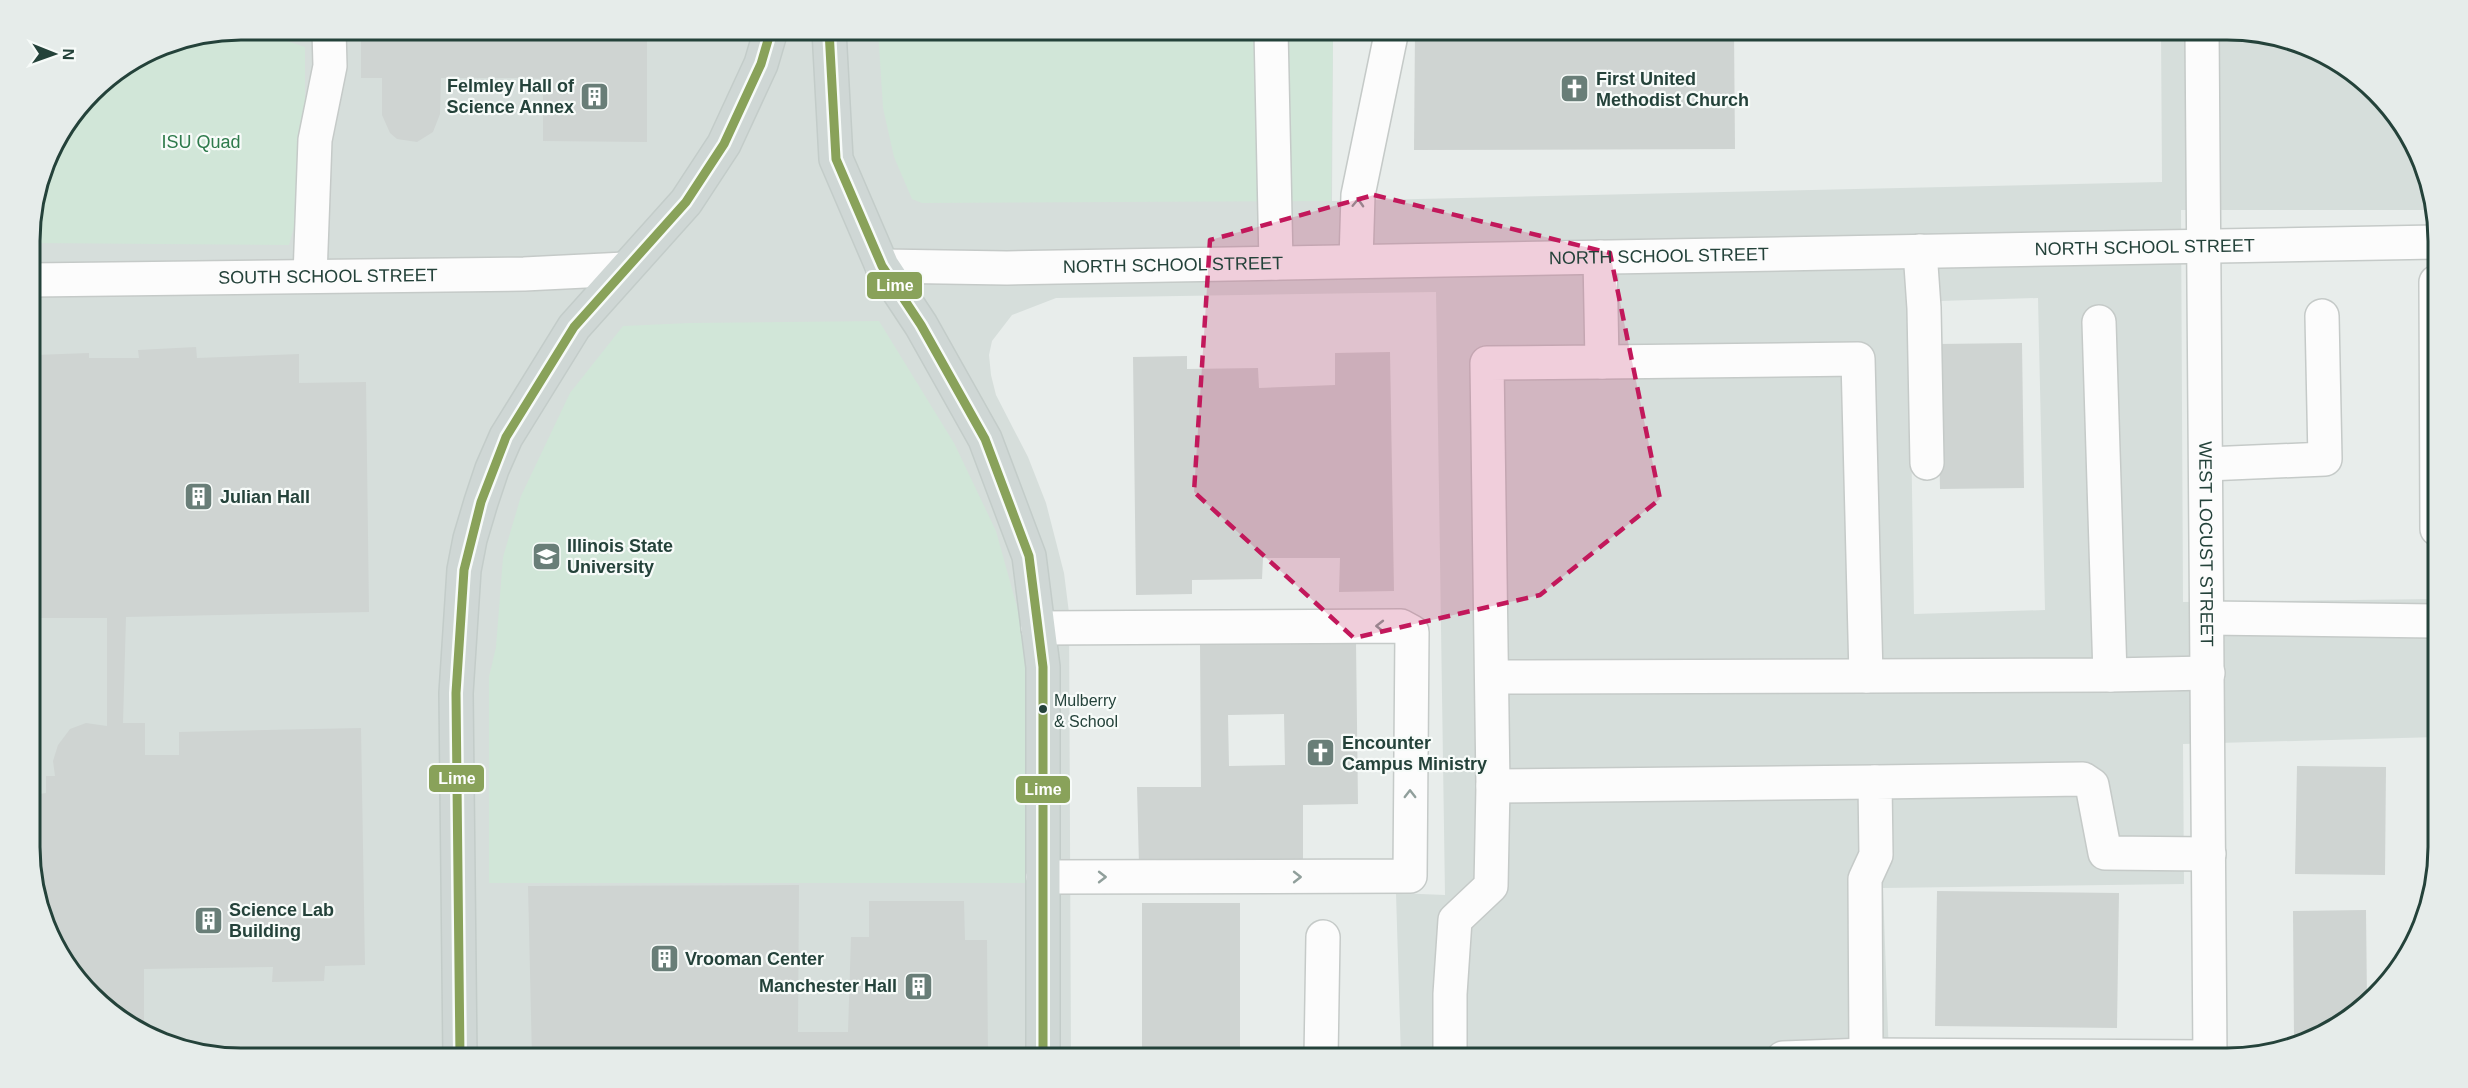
<svg xmlns="http://www.w3.org/2000/svg" width="2468" height="1088" font-family="Arial,sans-serif">
<style>
.built{fill:#d6dedb;fill-rule:evenodd}
.green{fill:#d1e6d8}
.building{fill:#cfd4d2;fill-rule:evenodd}
.lines{fill:none;stroke-linecap:round;stroke-linejoin:round}
.minor-casing{stroke:#c5cac8;stroke-width:36}
.major-casing{stroke:#c3ccc9;stroke-width:36}
.minor{stroke:#fcfcfc;stroke-width:33}
.major{stroke:#cfd7d5;stroke-width:33}
.bus-1-casing{stroke:#f7fbf9;stroke-width:14}
.bus-1{stroke:#89a25a;stroke-width:9}
.oneway{stroke:#909f9b}
.marked{fill:#c2185b;fill-opacity:0.2;stroke:#c2185b;stroke-width:4.5;stroke-dasharray:12 8;stroke-linejoin:round}
.bus-dot{fill:#24423a;stroke:#f7fbf9;stroke-width:2}
.labels{text-anchor:middle;dominant-baseline:central;stroke-width:4.5;stroke-linejoin:round;paint-order:stroke}
.bus-label{font-size:16px;fill:#24423a;stroke:#f7fbf9;text-anchor:start}
.poi-label{font-size:18px;font-weight:bold;fill:#24423a;stroke:#f7fbf9;text-anchor:start}
.park-label{font-size:18px;fill:#2d7a4b;stroke:#f7fbf9}
.street-label{font-size:18px;fill:#24423a;stroke:#f7fbf9}
.rim{fill:none;stroke:#24423a;stroke-width:3}
.line-badge{stroke:#f7fbf9;stroke-width:2}
.badge-label{font-size:16px;text-anchor:middle;font-weight:bold;fill:#fff}
</style>
<rect width="100%" height="100%" fill="#e8edeb"/>
<path class="built" d="M242 30H1333L1332 201 2162 182 2161 30H2226L2307 46 2394 113 2434 210H2181L2183 602 2437 599 2438 737 2183 744 2184 884 1883 888 1889 1058H1401L1396 893 1445 895 1436 292 1056 298 1012 315 992 341 989 355 991 375 996 395 1028 457 1046 503 1064 573 1069 613 1071 1058H242L161 1042 74 975 32 874 30 228 52 148 102 83 161 46ZM2038 298 2045 610 1914 614 1909 302Z"/>
<g class="green">
<polygon points="878,30 1333,30 1331,201 922,203 912,199 894,157 883,108"/>
<polygon points="207,37 275,37 305,47 305,189 289,245 31,243 30,228 52,148 102,83 161,46"/>
<polygon points="879,321 954,443 996,531 1019,614 1029,701 1031,883 489,883 489,677 496,647 503,557 521,496 570,393 623,326 689,323"/>
</g>
<g class="building">
<polygon points="242,30 275,30 275,37 213,37"/>
<polygon points="361,30 647,30 647,142 543,141 543,79 524,78 441,78 440,114 433,132 417,142 397,139 390,133 382,115 382,78 361,78"/>
<polygon points="1415,30 1734,30 1735,149 1414,150"/>
<polygon points="2022,343 2024,488 1940,489 1937,344"/>
<polygon points="196,347 197,358 299,354 299,383 366,382 369,612 126,617 123,723 145,723 145,755 179,755 179,732 361,728 365,965 325,966 324,981 272,982 273,967 144,969 144,1029 74,975 32,874 32,811 40,811 39,794 46,793 46,776 55,776 53,761 58,745 70,729 86,723 107,726 107,618 31,618 31,363 35,363 35,355 89,353 89,358 139,358 138,350"/>
<polygon points="1390,352 1394,591 1339,592 1340,558 1263,558 1262,579 1192,580 1192,594 1136,595 1133,357 1187,356 1187,369 1258,368 1259,388 1335,385 1335,353"/>
<path d="M1356 642 1358 804 1303 805V863L1139 865 1137 787H1201L1200 644ZM1284 714 1285 765 1229 766 1228 715Z"/>
<polygon points="2297,766 2386,767 2385,875 2295,874"/>
<polygon points="799,885 798,1032 848,1032 851,937 869,937 869,901 964,901 965,940 987,940 988,1058 849,1058 849,1052 799,1053 799,1058 532,1058 528,886"/>
<polygon points="1937,891 2119,893 2117,1028 1935,1026"/>
<rect x="1142" y="903" width="98" height="155"/>
<polygon points="2366,910 2367,1001 2344,1022 2294,1039 2293,911"/>
</g>
<g class="lines">
<defs>
<g id="minor">
<polyline points="1271,30 1276,263"/>
<path id="s1" d="M2202 30 2210 1058"/>
<polyline points="1920,251 1924,308 1927,463"/>
<polyline points="1356,261 1358,195 1392,30"/>
<path id="s2" d="M882 266 1007 268 2436 242"/>
<polyline points="310,276 315,140 330,66 329,30"/>
<path id="s3" d="M31 280 524 274 625 269"/>
<polyline points="2436,282 2437,529"/>
<polyline points="1602,362 1858,359 1866,676 2110,675 2099,322"/>
<polyline points="2207,464 2325,459 2322,316"/>
<polyline points="2208,618 2435,621"/>
<polyline points="1038,628 1401,626 1412,632 1410,876 1043,877"/>
<polyline points="2110,675 2208,673"/>
<polyline points="1492,677 1866,676"/>
<polyline points="1493,786 1875,782"/>
<polyline points="1866,1055 1865,879 1876,855 1875,782 2083,779 2092,785 2105,853 2209,854"/>
<polyline points="1321,1058 1323,937"/>
<polyline points="1450,1058 1450,994 1455,920 1491,886 1493,786 1487,363 1602,362 1600,257"/>
<polyline points="1783,1058 1866,1055 2210,1057"/>
</g>
<g id="major">
<polyline points="829,30 836,159 882,266 921,325 985,439 1029,556 1043,667 1043,1058"/>
<polyline points="460,1058 456,693 464,570 470,539 481,502 492,469 506,437 574,327 686,202 724,144 761,64 771,30"/>
</g>
</defs>
<use href="#minor" class="minor-casing"/>
<use href="#major" class="major-casing"/>
<use href="#minor" class="minor"/>
<use href="#major" class="major"/>
<defs>
<g id="bus-1">
<polyline points="829,30 836,159 882,266 921,325 985,439 1029,556 1043,667 1043,1058"/>
<polyline points="460,1058 456,693 464,570 481,502 506,437 574,327 686,202 724,144 761,64 771,30"/>
</g>
</defs>
<use href="#bus-1" class="bus-1-casing"/>
<use href="#bus-1" class="bus-1"/>
</g>
<defs><path id="oneway-chevron" d="M-2-3.5L2.5 0L-2 3.5" fill="none" stroke-width="1.6" stroke-linecap="round" stroke-linejoin="round" transform="scale(1.5)"/></defs>
<g class="oneway">
<use href="#oneway-chevron" transform="translate(1358 203) rotate(-88)"/>
<use href="#oneway-chevron" transform="translate(1380 626) rotate(180)"/>
<use href="#oneway-chevron" transform="translate(1410 794) rotate(-90)"/>
<use href="#oneway-chevron" transform="translate(1102 877)"/>
<use href="#oneway-chevron" transform="translate(1297 877)"/>
</g>
<path class="marked" d="M1374 195 1610 253 1660 499 1540 595 1354 638 1194 492 1210 240Z"/>
<defs>
<symbol id="church-square" viewBox="-11 -11 22 22"><rect x="-9" y="-9" width="18" height="18" rx="4" fill="#697e78" stroke="#f7fbf9"/><path d="M-1.2-6h2.4v3.5h3.3v2.4h-3.3V6h-2.4V-.1h-3.3v-2.4h3.3Z" fill="#fff"/></symbol>
<symbol id="building-square" viewBox="-11 -11 22 22"><rect x="-9" y="-9" width="18" height="18" rx="4" fill="#697e78" stroke="#f7fbf9"/><path d="M-4-6H4V6H1V3H-1V6H-4ZM-2.5-4.3h1.7v1.8h-1.7ZM.8-4.3h1.7v1.8H.8ZM-2.5-1h1.7V.8h-1.7ZM.8-1h1.7V.8H.8Z" fill="#fff"/></symbol>
<symbol id="university-square" viewBox="-11 -11 22 22"><rect x="-9" y="-9" width="18" height="18" rx="4" fill="#697e78" stroke="#f7fbf9"/><path d="M0-5L7-2L0 1L-7-2ZM-4 1L0 2.5L4 1V4Q0 6-4 4Z" fill="#fff"/></symbol>
</defs>
<g fill-rule="evenodd">
<use href="#church-square" x="1558" y="72" width="33" height="33"/>
<use href="#building-square" x="578" y="80" width="33" height="33"/>
<use href="#building-square" x="182" y="480" width="33" height="33"/>
<use href="#university-square" x="530" y="540" width="33" height="33"/>
<use href="#church-square" x="1304" y="736" width="33" height="33"/>
<use href="#building-square" x="192" y="904" width="33" height="33"/>
<use href="#building-square" x="648" y="942" width="33" height="33"/>
<use href="#building-square" x="902" y="970" width="33" height="33"/>
</g>
<circle class="bus-dot" cx="1043" cy="709" r="5"/>
<g class="labels">
<g class="bus-label">
<text x="1054" y="700">Mulberry<tspan x="1054" dy="21">&amp; School</tspan></text>
</g>
<g class="poi-label">
<text x="1596" y="79">First United<tspan x="1596" dy="21">Methodist Church</tspan></text>
<text x="574" y="86" text-anchor="end">Felmley Hall of<tspan x="574" dy="21">Science Annex</tspan></text>
<text x="220" y="497">Julian Hall</text>
<text x="567" y="546">Illinois State<tspan x="567" dy="21">University</tspan></text>
<text x="1342" y="743">Encounter<tspan x="1342" dy="21">Campus Ministry</tspan></text>
<text x="229" y="910">Science Lab<tspan x="229" dy="21">Building</tspan></text>
<text x="685" y="959">Vrooman Center</text>
<text x="897" y="986" text-anchor="end">Manchester Hall</text>
</g>
<g class="park-label">
<text x="201" y="142">ISU Quad</text>
</g>
<g class="street-label">
<text stroke="none"><textPath href="#s2" startOffset="1263">NORTH SCHOOL STREET</textPath></text>
<text stroke="none"><textPath href="#s2" startOffset="777">NORTH SCHOOL STREET</textPath></text>
<text stroke="none"><textPath href="#s2" startOffset="291">NORTH SCHOOL STREET</textPath></text>
<text stroke="none"><textPath href="#s3" startOffset="297">SOUTH SCHOOL STREET</textPath></text>
<text stroke="none"><textPath href="#s1" startOffset="514">WEST LOCUST STREET</textPath></text>
</g>
</g>
<path d="M0 0H2468V1088H0ZM241 40H2227A201 201 0 0 1 2428 241V847A201 201 0 0 1 2227 1048H241A201 201 0 0 1 40 847V241A201 201 0 0 1 241 40Z" fill="#e6ecea" fill-rule="evenodd"/>
<path class="rim" d="M241 40H2227A201 201 0 0 1 2428 241V847A201 201 0 0 1 2227 1048H241A201 201 0 0 1 40 847V241A201 201 0 0 1 241 40Z"/>
<g class="line-badge">
<rect x="866" y="271" width="57" height="29" rx="6" fill="#89a25a"/>
<rect x="428" y="764" width="57" height="29" rx="6" fill="#89a25a"/>
<rect x="1015" y="775" width="56" height="29" rx="6" fill="#89a25a"/>
</g>
<g class="badge-label">
<text x="895" y="291">Lime</text>
<text x="457" y="784">Lime</text>
<text x="1043" y="795">Lime</text>
</g>
<g transform="translate(54 54) rotate(91)" stroke="#f7fbf9" stroke-width="4.5" paint-order="stroke">
<path d="M0-4.5L10 22L0 15L-10 22Z" fill="#24423a"/>
<text y="-9" font-size="16" font-weight="bold" text-anchor="middle" fill="#24423a">N</text>
</g>
</svg>
